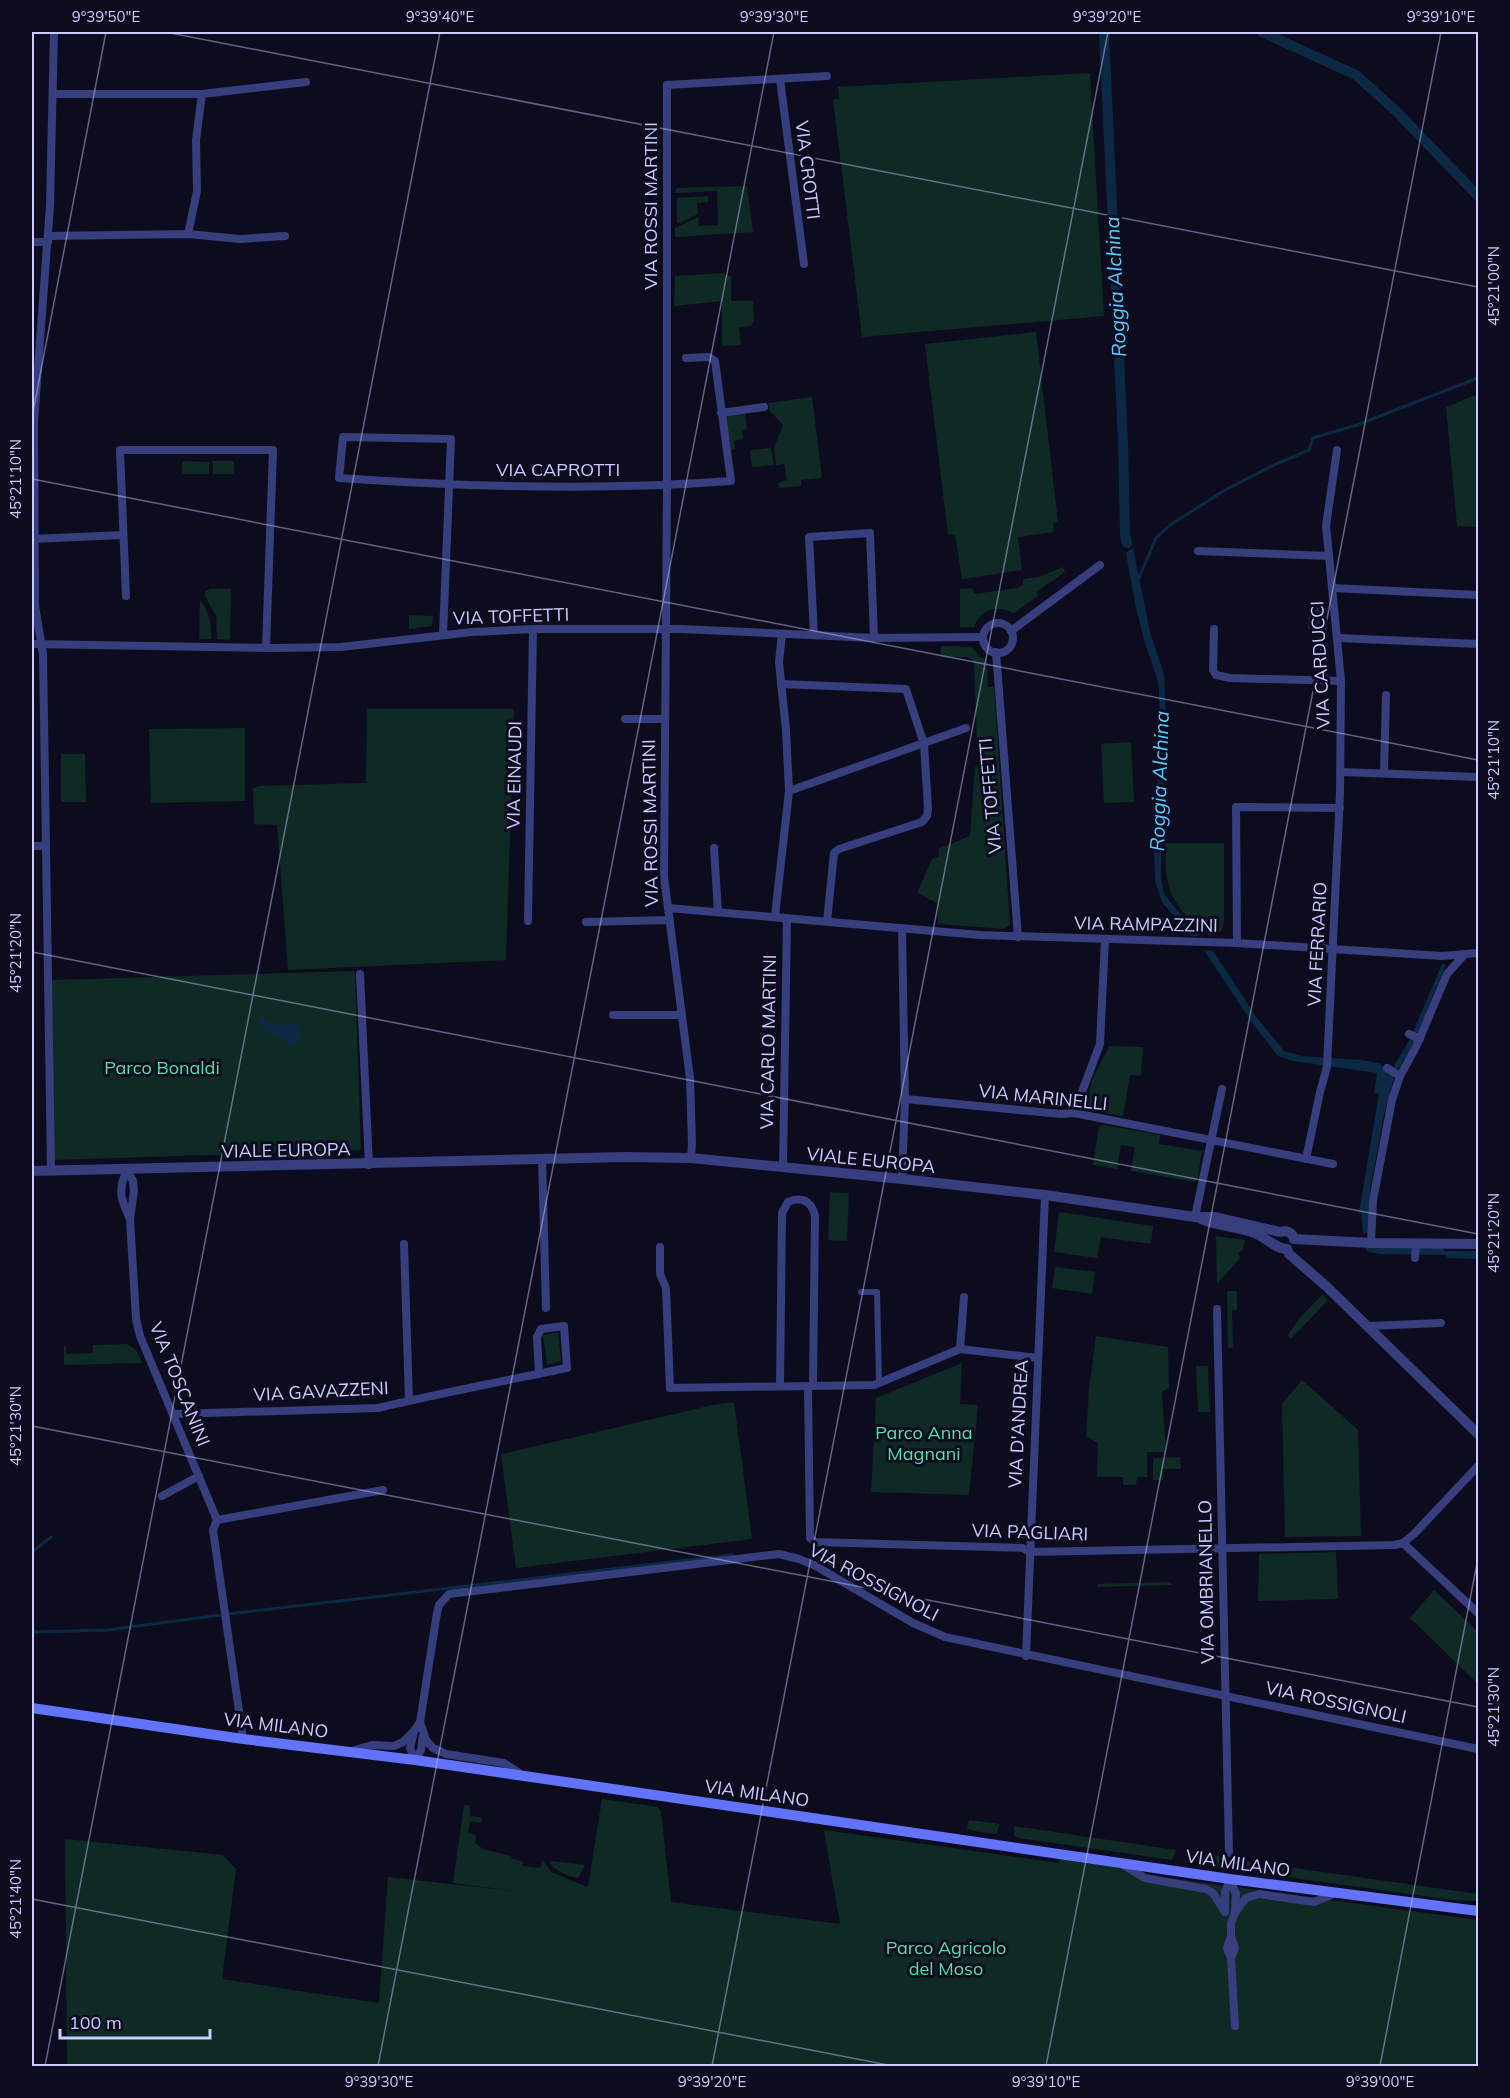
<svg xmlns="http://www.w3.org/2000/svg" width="1510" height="2098" font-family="Mulish,sans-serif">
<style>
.green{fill:#0f2924}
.water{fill:#0b2943}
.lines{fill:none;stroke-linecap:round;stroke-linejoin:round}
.stream{stroke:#0b2943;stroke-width:3}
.canal{stroke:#0b2943;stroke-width:10}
.pedestrian{stroke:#373e7e;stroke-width:6}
.minor{stroke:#373e7e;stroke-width:8}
.tertiary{stroke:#373e7e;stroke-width:10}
.secondary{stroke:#6173ff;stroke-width:10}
.ticks{fill:none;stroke:#cacbff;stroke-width:1.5;stroke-opacity:0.45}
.labels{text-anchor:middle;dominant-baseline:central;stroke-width:6;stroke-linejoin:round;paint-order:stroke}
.street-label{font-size:18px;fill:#cacbff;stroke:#0d0c1f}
.park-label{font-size:18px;fill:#56dfa9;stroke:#0d0c1f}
.water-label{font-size:20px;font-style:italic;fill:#58c9ff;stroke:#0d0c1f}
.neatline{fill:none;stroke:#cacbff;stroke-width:2}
.ticks-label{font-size:15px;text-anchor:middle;fill:#cacbff}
</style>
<rect width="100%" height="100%" fill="#0d0c1f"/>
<g class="green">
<polygon points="1090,73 1104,316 862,337 833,99 839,99 838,87"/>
<polygon points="747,186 753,232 675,237 675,228 698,217 699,226 718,225 717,191 675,193 677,188"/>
<polygon points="708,196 708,202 697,203 698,214 680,223 677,222 677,198"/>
<polygon points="723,273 731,277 731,301 753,301 754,321 751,326 739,327 741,345 722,346 722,301 674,306 675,276"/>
<polygon points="1036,332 1058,522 1053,523 1054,532 1018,537 1022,570 962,579 955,534 948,535 925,344"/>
<polygon points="1478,394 1478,527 1457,526 1446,407"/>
<polygon points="812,397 822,478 801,480 801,486 779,488 778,483 787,480 784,464 776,465 774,448 783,425 770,411 768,403"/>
<polygon points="745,414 747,429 742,430 743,439 734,441 735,449 731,450 726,418 730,415"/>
<polygon points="771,448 774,465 752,467 750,450"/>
<polygon points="182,461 209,462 209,474 182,474"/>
<rect x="213" y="461" width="21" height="13"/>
<path d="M1063 567 1065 572 1036 592 1038 596 1014 613C997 604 980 609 974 627H960V589L973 588 974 594 1017 588 1023 585V579L1039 577Z"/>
<polygon points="210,589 231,589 230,640 217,639 216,616 205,596 205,592"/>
<path d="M200 600C209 613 212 623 211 639H199Z"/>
<polygon points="409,615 433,616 432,626 409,629"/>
<polygon points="941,646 972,647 979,656 987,661 988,687 994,687 1010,924 1004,929 938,924 937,903 917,893 932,859 939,856 938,849 970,836 975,767 978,766 974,663 972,659 967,657 941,657"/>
<polygon points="367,709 514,709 506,960 288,970 277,825 254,824 253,789 258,786 366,783"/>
<polygon points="245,728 245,801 151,803 149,729"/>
<polygon points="1131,742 1134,802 1104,803 1101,744"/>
<polygon points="61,754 85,754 86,802 61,802"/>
<path d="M1165 843H1224V921L1222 931 1217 933H1204C1169 901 1165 889 1165 843Z"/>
<polygon points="355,971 361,1150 54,1160 52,980"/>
<path d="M1109 1046 1143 1047 1141 1076 1130 1075 1123 1116 1097 1112 1091 1109C1082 1090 1101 1065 1109 1046Z"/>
<polygon points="1104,1125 1160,1135 1159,1144 1202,1151 1197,1182 1131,1171 1135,1147 1121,1145 1117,1169 1093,1165 1099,1127"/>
<polygon points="830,1192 849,1193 847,1241 828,1240"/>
<polygon points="1059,1212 1153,1226 1151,1244 1101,1237 1097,1258 1054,1252"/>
<polygon points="1216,1236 1245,1240 1243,1249 1238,1254 1241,1257 1217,1284"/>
<polygon points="1055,1267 1095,1272 1092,1294 1052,1288"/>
<polygon points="1227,1291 1237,1291 1237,1310 1232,1310 1233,1348 1228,1348"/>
<polygon points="1322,1295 1328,1300 1291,1339 1288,1335 1299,1319"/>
<polygon points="558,1332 561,1361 547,1365 543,1335"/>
<polygon points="1096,1336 1168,1347 1169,1388 1162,1392 1166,1452 1147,1452 1147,1477 1137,1477 1136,1485 1123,1485 1123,1477 1097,1477 1098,1443 1086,1436 1089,1390"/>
<polygon points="127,1344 136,1350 142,1363 64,1365 64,1346 66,1346 67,1354 93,1353 93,1345"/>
<polygon points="962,1363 960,1404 978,1405 969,1495 871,1492 876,1398"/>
<polygon points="1196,1366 1208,1366 1210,1412 1198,1412"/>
<polygon points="1302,1380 1358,1430 1361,1536 1285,1537 1282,1404"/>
<polygon points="734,1402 752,1539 516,1568 501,1454 713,1405"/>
<polygon points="1180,1457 1181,1469 1163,1469 1163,1480 1153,1480 1153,1458"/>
<polygon points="1336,1552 1338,1599 1258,1601 1259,1554"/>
<polygon points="1171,1582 1171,1585 1097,1587 1097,1584"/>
<polygon points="1434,1590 1478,1632 1478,1684 1410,1618"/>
<polygon points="602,1799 658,1807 661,1812 671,1902 840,1924 824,1830 1059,1863 1060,1859 1116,1867 1125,1872 1478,1920 1478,2066 67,2066 65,1839 223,1855 236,1869 222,1979 379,2003 388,1877 523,1892 453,1883 464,1805 470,1806 470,1816 482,1818 481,1823 470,1821 468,1833 476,1835 475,1843 483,1849 511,1856 512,1859 523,1861 523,1866 541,1868 542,1860 544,1861 551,1872 587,1887 588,1886"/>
<polygon points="969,1820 1000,1824 996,1834 973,1831 967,1828"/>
<polygon points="1014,1826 1176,1850 1172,1860 1019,1838 1014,1836"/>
<polygon points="1191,1852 1227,1857 1224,1869 1191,1862"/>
<polygon points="1238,1860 1478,1894 1478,1901 1452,1900 1236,1870"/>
<path d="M551 1861 585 1865 578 1878C568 1876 555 1871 550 1863Z"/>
</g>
<g class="water">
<polygon points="1133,548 1150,632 1164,674 1167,736 1161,827 1161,877 1164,894 1198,936 1191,936 1162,902 1155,881 1154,844 1160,750 1159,689 1157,678 1145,643 1135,603 1126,553"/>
<polygon points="1309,605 1320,606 1320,629 1308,629"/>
<polygon points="1204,950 1213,951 1216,955 1254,1014 1284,1051 1301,1056 1362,1060 1379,1063 1390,1073 1410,1039 1442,964 1446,965 1412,1046 1395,1074 1384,1115 1370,1189 1369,1233 1363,1233 1361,1213 1359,1212 1379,1094 1374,1093 1377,1073 1293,1061 1278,1056 1250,1020"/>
<path d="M260 1018H263C278 1031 281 1021 297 1024L301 1032 299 1044C286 1049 282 1038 272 1033 265 1030 260 1029 258 1020Z"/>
<polygon points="1366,1248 1442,1248 1445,1251 1478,1251 1478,1259 1448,1258 1446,1255 1379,1254 1366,1251"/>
</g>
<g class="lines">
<g class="stream">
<polyline points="1138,580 1156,538 1170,525 1225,490 1276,464 1309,450 1313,438 1357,425 1478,378"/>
<polyline points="32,1552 51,1537"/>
<polyline points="32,1632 108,1630 236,1613 732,1555"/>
</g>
<g class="canal">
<polyline points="1104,32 1123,442 1125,534 1127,543"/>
<polyline points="1262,32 1356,75 1396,111 1478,196"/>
</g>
<polyline class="pedestrian" points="861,1292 877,1292 879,1383"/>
<g class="minor">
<polyline points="780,79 804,264"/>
<polyline points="53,94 202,94 306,82"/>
<polyline points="188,234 197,191 196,140 202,94"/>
<polyline points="48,236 188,234 240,239 285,236"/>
<polyline points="32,242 48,242"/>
<polyline points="721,413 764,407"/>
<polyline points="32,539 123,535"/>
<polyline points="1198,551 1329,556 1341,681 1340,794 1327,1067 1320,1092 1306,1159"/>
<polyline points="1329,556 1326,526 1337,450"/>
<polyline points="1332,588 1478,595"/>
<polyline points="126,596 120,450 273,450 266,648"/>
<circle cx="998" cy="638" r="15"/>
<polyline points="1214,629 1213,670 1216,675 1230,678 1341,681"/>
<polyline points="1011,631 1100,565"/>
<path d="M443 635 451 439 343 437 339 478C468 487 601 491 731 481L715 361 709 357 686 358"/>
<polyline points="814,635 809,537 870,533 874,638"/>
<polyline points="1338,638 1478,644"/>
<polyline points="32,644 273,648 341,647 472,632 533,629 681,629 874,638 983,637"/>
<polyline points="996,652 1018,937"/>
<polyline points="781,684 906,689 924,744 928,808 927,816 922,822 839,849 834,853 827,922"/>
<polyline points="625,719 665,719"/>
<polyline points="1341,772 1478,777"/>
<polyline points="1384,773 1386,695"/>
<polyline points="789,791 966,728"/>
<polyline points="32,846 46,846"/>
<polyline points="714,848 718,912"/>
<polyline points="668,908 980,935 1237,943 1442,956 1478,953"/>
<polyline points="775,916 789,791 786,730 779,662 782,634"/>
<polyline points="528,921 533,629"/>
<polyline points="586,922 670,920"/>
<polyline points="1237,943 1236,807 1340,808"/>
<polyline points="360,974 369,1165"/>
<polyline points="613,1015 681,1015"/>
<polyline points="1409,1034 1420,1039"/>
<polyline points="1387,1068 1400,1076"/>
<polyline points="905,1099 1061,1114 1074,1113 1333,1164"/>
<polyline points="1074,1113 1100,1044 1105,939"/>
<polyline points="691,1158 692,1143 690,1078 664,877 667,486 667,85 827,76"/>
<polyline points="542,1159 546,1308"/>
<polyline points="783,1167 787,918"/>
<polyline points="51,1170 43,654 35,606 34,422 50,205 54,32"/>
<polyline points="127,1170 133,1181 134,1191 130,1219 136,1319 140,1336 217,1520 213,1530 243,1739"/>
<path d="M127 1170C117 1191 121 1199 130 1219"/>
<polyline points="902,1179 905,1099 902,929"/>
<polyline points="1195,1217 1222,1089"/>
<polyline points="1371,1243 1373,1200 1392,1100 1400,1076 1416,1047 1447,974 1464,955"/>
<polyline points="404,1244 409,1401"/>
<polyline points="660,1247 660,1274 666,1288 670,1388 874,1385 960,1349 1038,1358"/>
<polyline points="1415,1258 1416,1244"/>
<polyline points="1217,1309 1229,1853"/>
<polyline points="1368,1326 1441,1323"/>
<polyline points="960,1349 964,1297"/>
<path d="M780 1386 782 1213 788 1202C801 1196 812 1201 815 1216L813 1385"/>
<polyline points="808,1386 810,1538 815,1542 1023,1548 1029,1552 1394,1545 1403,1543 1414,1534 1478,1466"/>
<path d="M173 1414 378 1408C441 1393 504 1381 567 1368L564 1326 541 1329 537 1337 539 1374"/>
<polyline points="162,1496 199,1476"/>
<polyline points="217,1520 383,1490"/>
<polyline points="1403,1543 1478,1613"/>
<polyline points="1026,1656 1045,1195"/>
<polyline points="420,1722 426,1740 433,1748 446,1754 504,1763 521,1774"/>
<polyline points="414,1731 410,1748 415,1760"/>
<polyline points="351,1751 372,1745 394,1746 403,1742 414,1731 420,1722 437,1613 439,1605 449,1594 779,1554 799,1559 814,1565 913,1623 945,1637 1478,1749"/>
<polyline points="415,1760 421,1750 423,1735"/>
<polyline points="1121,1864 1145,1878 1206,1889 1213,1893 1225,1912"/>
<polyline points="1230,1879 1236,1894 1235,1913 1231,1923 1231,1936 1227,1948 1231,1958"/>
<polyline points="1225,1912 1225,1892 1230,1879"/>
<polyline points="1235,1913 1246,1898 1259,1894 1314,1902 1336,1893"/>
<polyline points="1231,1936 1235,1948 1231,1958 1235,2026"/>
</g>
<g class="tertiary">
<path d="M32 1171 624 1157 691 1158 902 1179 1045 1195 1195 1217H1215L1280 1232C1287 1230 1292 1232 1294 1239"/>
<path d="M1201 1219C1219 1227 1239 1226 1257 1234 1267 1239 1277 1249 1287 1249"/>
<polyline points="1294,1239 1371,1243 1478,1244"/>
<polyline points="1287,1249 1289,1254 1326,1286 1478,1434"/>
</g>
<polyline class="secondary" points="32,1708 243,1739 415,1760 1230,1879 1478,1911"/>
</g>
<path class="ticks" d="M165 32 1478 287M32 417 106 32M32 479 1478 760M32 952 1478 1234M32 1426 1478 1707M32 1899 893 2066M45 2066 440 32M378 2066 774 32M712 2066 1108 32M1046 2066 1441 32M1380 2066 1478 1558"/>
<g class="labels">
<g class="street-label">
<text transform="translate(808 170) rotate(83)">VIA CROTTI</text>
<text transform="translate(650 206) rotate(-90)">VIA ROSSI MARTINI</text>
<text x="558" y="469">VIA CAPROTTI</text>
<text transform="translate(511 616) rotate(-2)">VIA TOFFETTI</text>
<text transform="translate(1320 665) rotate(-93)">VIA CARDUCCI</text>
<text transform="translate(514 775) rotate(-89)">VIA EINAUDI</text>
<text transform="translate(990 796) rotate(-95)">VIA TOFFETTI</text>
<text transform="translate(650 823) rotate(-91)">VIA ROSSI MARTINI</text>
<text transform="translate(1146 924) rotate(1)">VIA RAMPAZZINI</text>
<text transform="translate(1317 944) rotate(-87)">VIA FERRARIO</text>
<text transform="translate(768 1042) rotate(-89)">VIA CARLO MARTINI</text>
<text transform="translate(1043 1097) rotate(6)">VIA MARINELLI</text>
<text transform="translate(286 1150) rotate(-1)">VIALE EUROPA</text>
<text transform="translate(871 1160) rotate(6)">VIALE EUROPA</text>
<text transform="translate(180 1384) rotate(68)">VIA TOSCANINI</text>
<text transform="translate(321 1391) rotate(-3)">VIA GAVAZZENI</text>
<text transform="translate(1018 1424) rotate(-87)">VIA D'ANDREA</text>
<text transform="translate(1030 1532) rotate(2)">VIA PAGLIARI</text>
<text transform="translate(874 1582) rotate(28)">VIA ROSSIGNOLI</text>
<text transform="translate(1206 1582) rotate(-91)">VIA OMBRIANELLO</text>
<text transform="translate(1336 1702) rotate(12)">VIA ROSSIGNOLI</text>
<text transform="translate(276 1725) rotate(7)">VIA MILANO</text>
<text transform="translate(757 1793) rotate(8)">VIA MILANO</text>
<text transform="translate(1238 1863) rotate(8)">VIA MILANO</text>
</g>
<g class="park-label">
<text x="162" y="1067">Parco Bonaldi</text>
<text x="924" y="1432">Parco Anna<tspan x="924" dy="21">Magnani</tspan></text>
<text x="946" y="1947">Parco Agricolo<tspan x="946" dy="21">del Moso</tspan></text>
</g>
<g class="water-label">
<text transform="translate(1115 287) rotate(-93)">Roggia Alchina</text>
<text transform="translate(1159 781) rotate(-88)">Roggia Alchina</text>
</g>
</g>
<rect width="1510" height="2098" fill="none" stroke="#0d0c1f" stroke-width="66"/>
<path d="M60 2029v9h150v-9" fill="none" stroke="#cacbff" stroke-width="3"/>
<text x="69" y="2029" font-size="18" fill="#cacbff" stroke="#0d0c1f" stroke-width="4.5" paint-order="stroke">100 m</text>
<rect x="33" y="33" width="1444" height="2032" class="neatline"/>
<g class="ticks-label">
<text x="106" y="22">9°39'50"E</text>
<text x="440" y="22">9°39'40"E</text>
<text x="774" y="22">9°39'30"E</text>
<text x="1107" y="22">9°39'20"E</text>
<text x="1441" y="22">9°39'10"E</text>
<text transform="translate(1494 286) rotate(-90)" y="5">45°21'00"N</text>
<text transform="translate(16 479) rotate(-90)" y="5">45°21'10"N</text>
<text transform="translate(1494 760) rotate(-90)" y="5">45°21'10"N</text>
<text transform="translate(16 953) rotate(-90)" y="5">45°21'20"N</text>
<text transform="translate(1494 1233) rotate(-90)" y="5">45°21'20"N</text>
<text transform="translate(16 1426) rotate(-90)" y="5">45°21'30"N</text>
<text transform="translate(1494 1707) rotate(-90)" y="5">45°21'30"N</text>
<text transform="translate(16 1899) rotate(-90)" y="5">45°21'40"N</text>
<text x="379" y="2087">9°39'30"E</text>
<text x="712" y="2087">9°39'20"E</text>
<text x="1046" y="2087">9°39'10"E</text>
<text x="1380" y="2087">9°39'00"E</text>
</g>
</svg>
